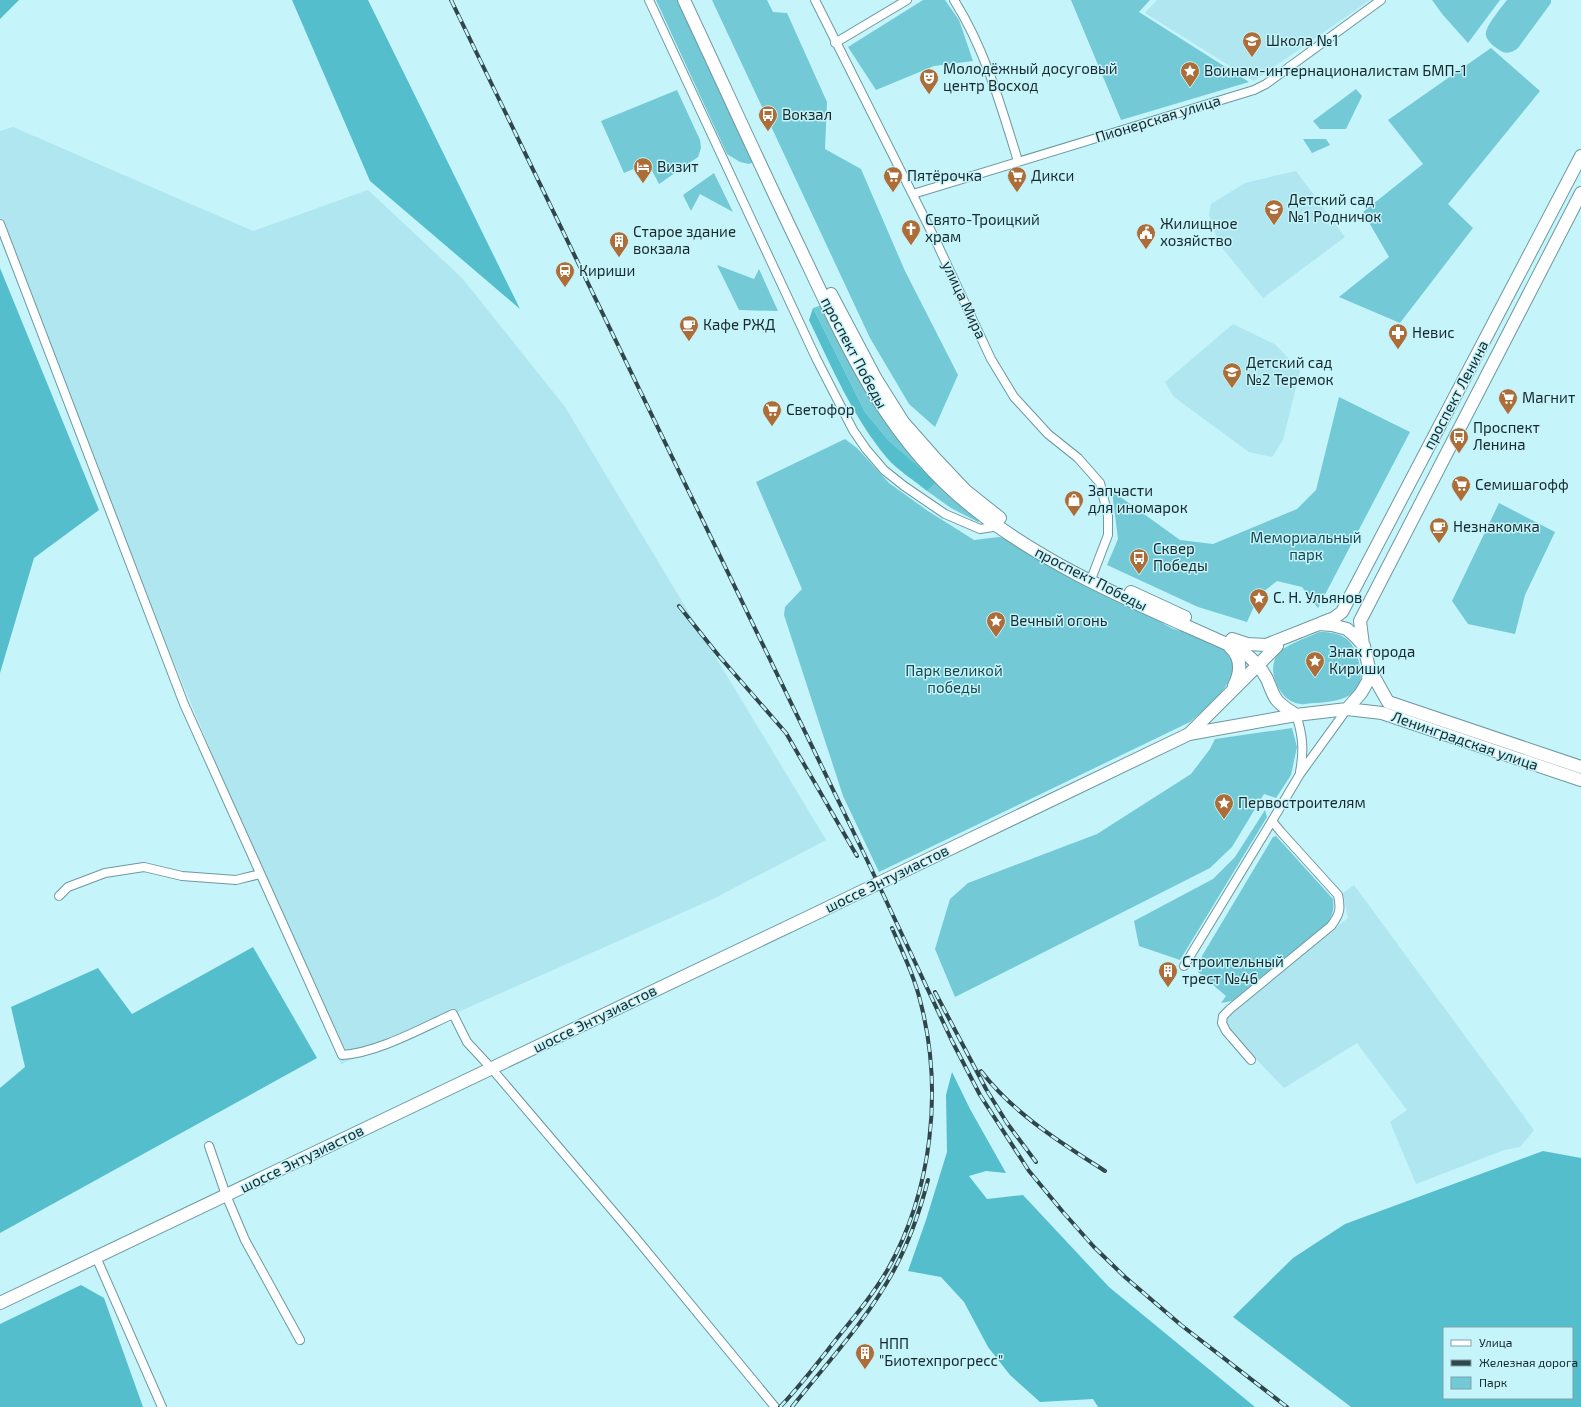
<svg xmlns="http://www.w3.org/2000/svg" width="1581" height="1407" font-family="'Exo 2',sans-serif">
  <style>
    .built { fill: #afe6ef }
    .green { fill: #73c9d6 }
    .forest { fill: #55becd; fill-rule: evenodd }
    .lines { fill: none; stroke-linecap: round; stroke-linejoin: round }
    .minor-casing { stroke: #6d99a0; stroke-width: 10 }
    .secondary-casing { stroke: #6d99a0; stroke-width: 14 }
    .minor { stroke: #fff; stroke-width: 8 }
    .secondary { stroke: #fff; stroke-width: 12 }
    .rail-casing { stroke: #30464a; stroke-width: 4 }
    .rail { stroke: #c5f4fb; stroke-width: 2.5; stroke-dasharray: 8; stroke-linecap: butt }
    .secondary-bridge-casing { stroke: #6d99a0; stroke-width: 14; stroke-linecap: butt }
    .secondary-bridge { stroke: #fff; stroke-width: 12 }
    .labels { text-anchor: middle; stroke-width: 3; stroke-linejoin: round; paint-order: stroke }
    .poi-label { font-size: 15px; fill: #17292c; stroke: #c5f4fb; text-anchor: start }
    .street-label { font-size: 15px; fill: #17292c; stroke: #c5f4fb }
    .park-label { font-size: 15px; fill: #17474d; stroke: #c5f4fb }
  </style>
  <rect width="100%" height="100%" fill="#c5f4fb"/>
  <path class="built" d="M1157,0H1370L1254,81L1145,13Z
    M13,127L253,231L368,190L462,278L565,407L826,840L713,899L341,1064L98,480L0,239V131Z
    M1296,171L1345,237L1263,298L1219,244L1209,215L1211,204L1245,183Z
    M1233,324L1276,345L1300,371L1283,440L1272,457L1249,452L1174,397L1165,382Z
    M1354,885L1534,1130L1520,1147L1504,1150L1416,1184L1390,1122L1407,1110L1357,1043L1284,1088L1253,1056L1227,1026V1017L1238,1006L1348,918L1343,893Z"/>
  <path class="green" d="M656,0H680L756,161L749,164L740,162L727,154Z
    M712,0H767L773,12L787,13L827,102L825,149L861,169L905,271L958,375L935,427L909,404L870,338Z
    M923,0H945L959,20L973,61L934,66L876,90L848,47Z
    M1071,0H1150L1139,12L1249,82L1121,120Z
    M1432,0H1500L1468,43L1443,15Z
    M1507,0H1551V3L1518,48C1514,51 1509,54 1503,52C1497,49 1484,40 1486,32C1488,23 1501,8 1507,0Z
    M1491,48L1540,91L1448,204L1473,228L1400,323L1339,297L1389,257L1363,212L1423,164L1388,120Z
    M1356,89L1362,96L1346,129H1320L1313,121Z
    M677,90L700,140L701,148L698,157L659,184L648,163L624,173L601,121Z
    M1303,139H1326L1330,145L1312,153Z
    M714,173L733,212L700,194L691,211L683,195Z
    M717,265L754,279L759,269L778,311L739,310Z
    M825,304L843,347L981,520L978,522L951,508L927,491L935,482L889,441L865,412L813,308Z
    M1339,397L1410,432L1318,608L1302,587L1277,581L1259,595L1247,622L1198,607L1107,565L1118,539L1112,491L1180,540L1213,544L1297,509L1316,490Z
    M845,439L857,448L889,483L928,511L974,540L999,537L1010,539L1152,614C1160,622 1170,629 1181,631C1185,631 1189,631 1193,632C1201,635 1221,643 1226,649C1249,676 1208,706 1190,722L879,872L843,796L784,615L785,607L802,589L756,482Z
    M1499,503L1555,532L1525,595L1515,634L1468,624L1452,601Z
    M1319,632C1330,632 1340,633 1348,640C1357,648 1363,672 1360,683C1358,688 1355,692 1350,695C1338,703 1319,702 1305,704C1283,707 1265,674 1277,655C1282,646 1309,637 1319,632Z
    M1292,728L1297,747L1291,775L1276,798L1264,794L1232,847L1210,868L955,997L935,949L950,899L968,883L1097,834L1191,774L1210,749L1215,739Z
    M1265,810L1267,817L1180,960L1139,946L1134,921L1213,879L1235,857Z
    M1276,836L1333,899C1334,910 1333,915 1327,924L1232,1001L1221,1003L1226,996L1198,972L1202,956L1273,837Z"/>
  <path class="forest" d="M0,0H19L0,19Z
    M292,0H368L520,309L370,181Z
    M0,268L99,510L34,558L0,673Z
    M813,308L865,412L889,441L936,482L927,491C915,481 897,470 887,458C853,417 832,368 809,320Z
    M253,947L317,1058L0,1233V1088L25,1067L11,1007L98,968L132,1014Z
    M952,1072L970,1109L1006,1173L986,1171L969,1176L987,1199L1023,1195L1109,1287L1255,1407H1098L1093,1399L1040,1402L1010,1375L988,1347L964,1302L941,1277L908,1271L926,1220L947,1152L946,1095Z
    M1543,1151L1581,1158V1407H1351L1233,1317L1293,1258L1345,1224ZM1444,1328H1572V1398H1444Z
    M81,1285L104,1298L143,1407H0V1324Z"/>
  <g class="lines">
    <defs>
      <path id="minor" d="M649,0L816,358L853,430L866,449L884,470L904,486L945,514L980,529L993,527L995,525
        M815,0L934,237L991,359L1014,397L1048,434L1078,458L1100,483L1108,516V535L1090,582
        M954,0C985,49 1001,106 1018,161
        M835,43L907,0
        M913,194L1254,90L1266,84L1381,0
        M0,224L184,704L342,1055C377,1053 420,1029 453,1014L467,1042L492,1069L635,1237L775,1407
        M1296,715C1303,735 1304,751 1300,772
        M59,896L68,887L105,873L144,867L182,876L236,880L260,874
        M1184,966L1272,821
        M1251,1060L1226,1031L1222,1023L1223,1016L1230,1009L1331,926C1340,914 1341,909 1338,895L1281,832L1272,821L1300,774L1347,709
        M209,1146L226,1195L245,1240L300,1340
        M96,1257L162,1407"/>
      <path id="secondary" d="M684,0C722,81 759,163 798,244C845,342 884,437 972,507C1052,571 1148,608 1240,650C1251,657 1261,667 1267,679C1270,686 1272,693 1276,699C1281,706 1289,710 1296,715L1347,709L1382,713L1581,780
        M831,294L876,379L903,422L933,456L966,491L1000,518
        M1131,592L1185,617
        M1321,623L1334,618L1342,612L1581,156
        M1232,639L1247,644L1266,645L1319,624L1332,625L1347,629L1356,637L1364,646L1369,668L1368,681L1361,693L1347,709
        M1363,645L1360,621L1581,193
        M1230,647C1242,658 1241,672 1234,686
        M1369,668L1388,702L1581,767
        M1189,734L1277,646
        M908,869L1189,734L1296,715
        M0,1303L819,912"/>
    </defs>
    <use href="#minor" class="minor-casing"/>
    <use href="#secondary" class="secondary-casing"/>
    <use href="#minor" class="minor"/>
    <use href="#secondary" class="secondary"/>
    <defs>
      <path id="rail" d="M451,0L867,860L952,1041L980,1095L1029,1171L1063,1212L1094,1247L1125,1277L1181,1325L1287,1407
        M679,606L719,656L786,733L857,856
        M935,992L986,1089L1007,1123L1036,1162
        M981,1071C1014,1114 1060,1142 1105,1171
        M780,1407C801,1385 819,1361 838,1337C856,1315 874,1293 888,1269C932,1190 943,1091 921,1004C915,978 903,953 892,928
        M792,1407C827,1363 867,1320 894,1270C909,1242 920,1211 928,1180"/>
    </defs>
    <use href="#rail" class="rail-casing"/>
    <use href="#rail" class="rail"/>
    <defs>
      <path id="secondary-bridge" d="M819,912L908,869"/>
    </defs>
    <use href="#secondary-bridge" class="secondary-bridge-casing"/>
    <use href="#secondary-bridge" class="secondary-bridge"/>
  </g>
  <defs>
    <symbol id="school-pin" viewBox="-11 -11 22 30"><path d="M0 17L-7.5 6A9.5 9.5 0 1 1 7.5 6Z" fill="#ae6d37" stroke="#c5f4fb"/><path d="M0-5L7-2L0 1L-7-2ZM-4 1L0 2.5L4 1V4Q0 6-4 4Z" fill="#fff"/></symbol>
    <symbol id="sight-pin" viewBox="-11 -11 22 30"><path d="M0 17L-7.5 6A9.5 9.5 0 1 1 7.5 6Z" fill="#ae6d37" stroke="#c5f4fb"/><path d="M0-6L1.8-2.2L6-1.7L2.9 1.2L3.7 5.4L0 3.3L-3.7 5.4L-2.9 1.2L-6-1.7L-1.8-2.2Z" fill="#fff"/></symbol>
    <symbol id="theatre-pin" viewBox="-11 -11 22 30"><path d="M0 17L-7.5 6A9.5 9.5 0 1 1 7.5 6Z" fill="#ae6d37" stroke="#c5f4fb"/><path d="M-5-5.5Q0-4 5-5.5V0Q5 5 0 6Q-5 5-5 0ZM-3.3-2.5H-1v1.5H-3.3ZM1-2.5H3.3v1.5H1ZM-2.8 1Q0 5.5 2.8 1Z" fill="#fff"/></symbol>
    <symbol id="bus-pin" viewBox="-11 -11 22 30"><path d="M0 17L-7.5 6A9.5 9.5 0 1 1 7.5 6Z" fill="#ae6d37" stroke="#c5f4fb"/><path d="M-5-6H5V4H4V6H2V4H-2V6H-4V4H-5ZM-3.5-4V0h7V-4ZM-3.5 1.2v1.5H-2V1.2ZM2 1.2v1.5H3.5V1.2Z" fill="#fff"/></symbol>
    <symbol id="hotel-pin" viewBox="-11 -11 22 30"><path d="M0 17L-7.5 6A9.5 9.5 0 1 1 7.5 6Z" fill="#ae6d37" stroke="#c5f4fb"/><path d="M-6-4.5h1.5V1H6V5H4.5V3h-9V5H-6ZM-4 0a1.8 1.8 0 1 1 3.6 0ZM.5 0V-2.5h3Q6-2.5 6 0Z" fill="#fff"/></symbol>
    <symbol id="supermarket-pin" viewBox="-11 -11 22 30"><path d="M0 17L-7.5 6A9.5 9.5 0 1 1 7.5 6Z" fill="#ae6d37" stroke="#c5f4fb"/><path d="M-6-5.5h2.5l.6 2H6L4.5 2H-2.5L-4.4-4H-6ZM-1.5 3.2a1.3 1.3 0 1 0 .1 0ZM3 3.2a1.3 1.3 0 1 0 .1 0Z" fill="#fff"/></symbol>
    <symbol id="church-pin" viewBox="-11 -11 22 30"><path d="M0 17L-7.5 6A9.5 9.5 0 1 1 7.5 6Z" fill="#ae6d37" stroke="#c5f4fb"/><path d="M-1.2-6h2.4v3.5h3.3v2.4h-3.3V6h-2.4V-.1h-3.3v-2.4h3.3Z" fill="#fff"/></symbol>
    <symbol id="civic-pin" viewBox="-11 -11 22 30"><path d="M0 17L-7.5 6A9.5 9.5 0 1 1 7.5 6Z" fill="#ae6d37" stroke="#c5f4fb"/><path d="M-.6-6.5H3V-4.5H.6V-3L4-1V1h2V6H-6V1h2V-1L-.6-3ZM-1.2 2.5V6h2.4V2.5Z" fill="#fff"/></symbol>
    <symbol id="building-pin" viewBox="-11 -11 22 30"><path d="M0 17L-7.5 6A9.5 9.5 0 1 1 7.5 6Z" fill="#ae6d37" stroke="#c5f4fb"/><path d="M-4-6H4V6H1V3H-1V6H-4ZM-2.5-4.3h1.7v1.8h-1.7ZM.8-4.3h1.7v1.8H.8ZM-2.5-1h1.7V.8h-1.7ZM.8-1h1.7V.8H.8Z" fill="#fff"/></symbol>
    <symbol id="station-pin" viewBox="-11 -11 22 30"><path d="M0 17L-7.5 6A9.5 9.5 0 1 1 7.5 6Z" fill="#ae6d37" stroke="#c5f4fb"/><path d="M-3-6H3Q5-6 5-4V2Q5 4 3 4L4.5 6H3L1.5 4h-3L-3 6H-4.5L-3 4Q-5 4-5 2V-4Q-5-6-3-6ZM-3.5-4v3h7v-3ZM-3.5 1v1.5H-2V1ZM2 1v1.5H3.5V1Z" fill="#fff"/></symbol>
    <symbol id="cafe-pin" viewBox="-11 -11 22 30"><path d="M0 17L-7.5 6A9.5 9.5 0 1 1 7.5 6Z" fill="#ae6d37" stroke="#c5f4fb"/><path d="M-5.5-4.5H6V0H3Q3 3.5 0 3.5H-2.5Q-5.5 3.5-5.5 0ZM3-3.2v2h1.7v-2ZM-6 4.5H4V6H-6Z" fill="#fff"/></symbol>
    <symbol id="pharmacy-pin" viewBox="-11 -11 22 30"><path d="M0 17L-7.5 6A9.5 9.5 0 1 1 7.5 6Z" fill="#ae6d37" stroke="#c5f4fb"/><path d="M-2-6h4v4h4v4h-4v4h-4v-4h-4v-4h4Z" fill="#fff"/></symbol>
    <symbol id="shop-pin" viewBox="-11 -11 22 30"><path d="M0 17L-7.5 6A9.5 9.5 0 1 1 7.5 6Z" fill="#ae6d37" stroke="#c5f4fb"/><path d="M-5-2.5h2.3a2.7 3.5 0 0 1 5.4 0H5L5.5 6h-11ZM-1.5-2.5h3a1.5 2.3 0 0 0-3 0Z" fill="#fff"/></symbol>
  </defs>
  <g fill-rule="evenodd">
    <use href="#school-pin" x="1241" y="30" width="22" height="30"/>
    <use href="#sight-pin" x="1179" y="60" width="22" height="30"/>
    <use href="#theatre-pin" x="918" y="67" width="22" height="30"/>
    <use href="#bus-pin" x="757" y="104" width="22" height="30"/>
    <use href="#hotel-pin" x="632" y="156" width="22" height="30"/>
    <use href="#supermarket-pin" x="882" y="165" width="22" height="30"/>
    <use href="#supermarket-pin" x="1006" y="165" width="22" height="30"/>
    <use href="#school-pin" x="1263" y="198" width="22" height="30"/>
    <use href="#church-pin" x="900" y="218" width="22" height="30"/>
    <use href="#civic-pin" x="1135" y="222" width="22" height="30"/>
    <use href="#building-pin" x="608" y="230" width="22" height="30"/>
    <use href="#station-pin" x="554" y="260" width="22" height="30"/>
    <use href="#cafe-pin" x="678" y="314" width="22" height="30"/>
    <use href="#pharmacy-pin" x="1387" y="322" width="22" height="30"/>
    <use href="#school-pin" x="1221" y="361" width="22" height="30"/>
    <use href="#supermarket-pin" x="1497" y="387" width="22" height="30"/>
    <use href="#supermarket-pin" x="761" y="399" width="22" height="30"/>
    <use href="#bus-pin" x="1448" y="426" width="22" height="30"/>
    <use href="#supermarket-pin" x="1450" y="474" width="22" height="30"/>
    <use href="#shop-pin" x="1063" y="489" width="22" height="30"/>
    <use href="#cafe-pin" x="1428" y="516" width="22" height="30"/>
    <use href="#bus-pin" x="1128" y="547" width="22" height="30"/>
    <use href="#sight-pin" x="1248" y="587" width="22" height="30"/>
    <use href="#sight-pin" x="985" y="610" width="22" height="30"/>
    <use href="#sight-pin" x="1304" y="650" width="22" height="30"/>
    <use href="#sight-pin" x="1213" y="792" width="22" height="30"/>
    <use href="#building-pin" x="1157" y="960" width="22" height="30"/>
    <use href="#building-pin" x="854" y="1342" width="22" height="30"/>
  </g>
  <g class="labels">
    <g class="poi-label">
      <text x="1266" y="46">Школа №1</text>
      <text x="943" y="74">Молодёжный досуговый<tspan x="943" dy="17">центр Восход</tspan></text>
      <text x="1204" y="76">Воинам-интернационалистам БМП-1</text>
      <text x="782" y="120">Вокзал</text>
      <text x="657" y="172">Визит</text>
      <text x="907" y="181">Пятёрочка</text>
      <text x="1031" y="181">Дикси</text>
      <text x="1288" y="205">Детский сад<tspan x="1288" dy="17">№1 Родничок</tspan></text>
      <text x="925" y="225">Свято-Троицкий<tspan x="925" dy="17">храм</tspan></text>
      <text x="1160" y="229">Жилищное<tspan x="1160" dy="17">хозяйство</tspan></text>
      <text x="633" y="237">Старое здание<tspan x="633" dy="17">вокзала</tspan></text>
      <text x="579" y="276">Кириши</text>
      <text x="703" y="330">Кафе РЖД</text>
      <text x="1412" y="338">Невис</text>
      <text x="1246" y="368">Детский сад<tspan x="1246" dy="17">№2 Теремок</tspan></text>
      <text x="1522" y="403">Магнит</text>
      <text x="786" y="415">Светофор</text>
      <text x="1473" y="433">Проспект<tspan x="1473" dy="17">Ленина</tspan></text>
      <text x="1475" y="490">Семишагофф</text>
      <text x="1088" y="496">Запчасти<tspan x="1088" dy="17">для иномарок</tspan></text>
      <text x="1453" y="532">Незнакомка</text>
      <text x="1153" y="554">Сквер<tspan x="1153" dy="17">Победы</tspan></text>
      <text x="1273" y="603">С. Н. Ульянов</text>
      <text x="1010" y="626">Вечный огонь</text>
      <text x="1329" y="657">Знак города<tspan x="1329" dy="17">Кириши</tspan></text>
      <text x="1238" y="808">Первостроителям</text>
      <text x="1182" y="967">Строительный<tspan x="1182" dy="17">трест №46</tspan></text>
      <text x="879" y="1349">НПП<tspan x="879" dy="17">"Биотехпрогресс"</tspan></text>
    </g>
    <g class="street-label">
      <text transform="translate(1158 119) rotate(-17)" y="5">Пионерская улица</text>
      <text transform="translate(964 300) rotate(65)" y="5">улица Мира</text>
      <text transform="translate(854 353) rotate(62)" y="5">проспект Победы</text>
      <text transform="translate(1456 395) rotate(-62)" y="5">проспект Ленина</text>
      <text transform="translate(1091 579) rotate(27)" y="5">проспект Победы</text>
      <text transform="translate(1465 741) rotate(19)" y="5">Ленинградская улица</text>
      <text transform="translate(887 879) rotate(-26)" y="5">шоссе Энтузиастов</text>
      <text transform="translate(595 1019) rotate(-26)" y="5">шоссе Энтузиастов</text>
      <text transform="translate(302 1159) rotate(-26)" y="5">шоссе Энтузиастов</text>
    </g>
    <g class="park-label">
      <text x="1306" y="543">Мемориальный<tspan x="1306" dy="17">парк</tspan></text>
      <text x="954" y="676">Парк великой<tspan x="954" dy="17">победы</tspan></text>
    </g>
  </g>
  <rect x="1443" y="1327" width="130" height="72" fill="#c5f4fb" stroke="#7fa3a8"/>
  <rect x="1451" y="1340" width="20" height="6" fill="#ffffff" stroke="#7fa3a8"/>
  <text x="1479" y="1347" font-size="12" fill="#17292c">Улица</text>
  <rect x="1451" y="1360" width="20" height="6" fill="#30464a" stroke="#7fa3a8"/>
  <text x="1479" y="1367" font-size="12" fill="#17292c">Железная дорога</text>
  <rect x="1451" y="1377" width="20" height="12" fill="#73c9d6" stroke="#7fa3a8"/>
  <text x="1479" y="1387" font-size="12" fill="#17292c">Парк</text>
</svg>
